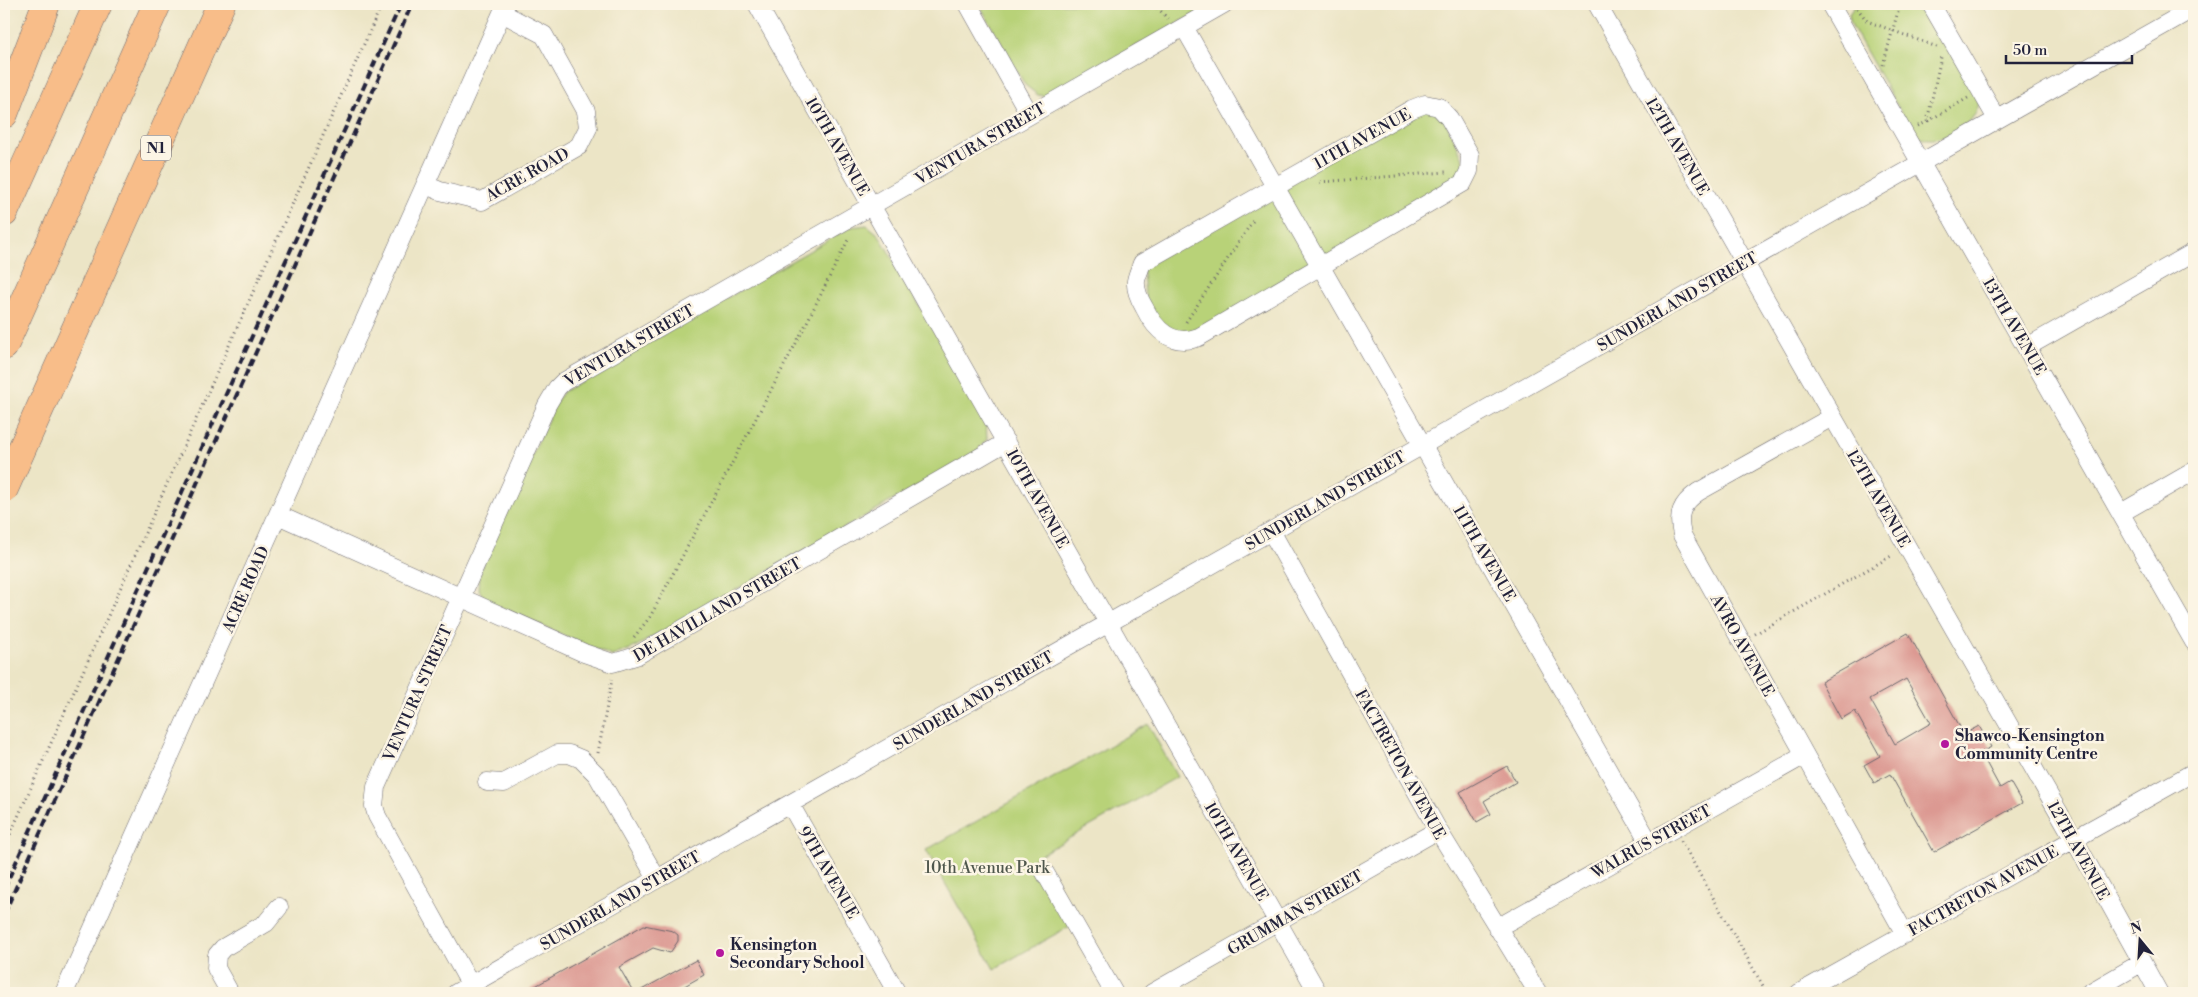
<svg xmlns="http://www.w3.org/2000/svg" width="2198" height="997" font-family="'Libre Bodoni',serif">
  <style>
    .green { fill: #b8d278; stroke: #6d7a5a }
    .building { fill: #dc9992; fill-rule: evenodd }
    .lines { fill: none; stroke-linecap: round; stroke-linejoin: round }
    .minor-casing { stroke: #69666c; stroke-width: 19 }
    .motorway-casing { stroke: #69666c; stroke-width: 29 }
    .path { stroke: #69666c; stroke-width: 3; stroke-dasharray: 1 4; stroke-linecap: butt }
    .minor { stroke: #fff; stroke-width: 18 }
    .motorway { stroke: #f8bd89; stroke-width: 28 }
    .rail { stroke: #22223b; stroke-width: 4; stroke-dasharray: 8 4; stroke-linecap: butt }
    .poi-dot { fill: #b5179e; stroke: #fcf5e5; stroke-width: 2 }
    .labels { text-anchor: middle; stroke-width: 5; stroke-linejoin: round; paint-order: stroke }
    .shield { fill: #fcf5e5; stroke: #63616e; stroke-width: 1 }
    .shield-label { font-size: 15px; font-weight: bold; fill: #22223b }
    .street-label { font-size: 16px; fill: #22223b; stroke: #fcf5e5 }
    .poi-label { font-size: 16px; font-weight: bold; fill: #22223b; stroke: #fcf5e5; text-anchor: start }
    .park-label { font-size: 16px; fill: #4f574d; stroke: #fcf5e5 }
  </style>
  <rect width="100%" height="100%" fill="#fcf5e5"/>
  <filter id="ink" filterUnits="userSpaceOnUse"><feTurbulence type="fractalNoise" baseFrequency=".02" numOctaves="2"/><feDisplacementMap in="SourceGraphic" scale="10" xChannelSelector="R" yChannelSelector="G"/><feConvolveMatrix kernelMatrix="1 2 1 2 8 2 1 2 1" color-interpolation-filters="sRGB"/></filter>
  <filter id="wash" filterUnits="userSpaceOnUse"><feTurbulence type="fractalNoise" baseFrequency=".0096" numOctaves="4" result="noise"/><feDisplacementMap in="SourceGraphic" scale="20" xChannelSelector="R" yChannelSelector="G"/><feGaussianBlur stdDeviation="1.12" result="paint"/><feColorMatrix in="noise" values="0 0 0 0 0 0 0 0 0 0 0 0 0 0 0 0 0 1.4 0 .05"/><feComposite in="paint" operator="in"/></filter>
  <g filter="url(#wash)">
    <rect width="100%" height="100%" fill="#ece5c6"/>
    <path class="green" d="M979,4H1213L1045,96L1038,95L1025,85Z
      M1856,4H1925L1979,101C1979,126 1932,152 1912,132L1851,24L1849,14Z
      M1439,107L1469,171L1191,340L1147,314L1142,263L1412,109Z
      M867,225L879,235L986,422L987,439L976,453L633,648L612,656L487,602L478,588L479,574L556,402L563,392L851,227Z
      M1148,724L1177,777L1031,860L1070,926L994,969L926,850Z"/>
    <g id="blocks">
      <path class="building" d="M1908,633L1964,734L1979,726L1991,747L1981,753L2000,788L2010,782L2022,803L1934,852L1890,774L1874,783L1864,765L1880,756L1855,711L1841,719L1821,682ZM1906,679L1931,723L1895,744L1870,699Z
        M1507,766L1516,782L1484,801L1491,814L1477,822L1460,792Z
        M644,925L673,931L678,935V941L670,953L653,948L619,967L634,993H523Z
        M696,960L704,975L672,993H636Z"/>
    </g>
  </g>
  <g filter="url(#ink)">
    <use href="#blocks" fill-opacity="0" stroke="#69666c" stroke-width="1"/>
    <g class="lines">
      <defs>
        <path id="minor" d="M757,4L1318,993
          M968,4L1030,115
          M1597,4L2074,839L2159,993
          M1830,4L2194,642
          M1931,4L1997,119
          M1184,27L1649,842
          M1425,104L1439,107L1449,118L1470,155L1469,171L1463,183L1199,337C1172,347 1155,330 1144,307C1140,300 1135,290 1136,281C1137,275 1140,269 1142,263L1412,109Z
          M426,185L440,191L482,201L579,146L588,128L586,111L544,35L502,13
          M2027,347L2194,252
          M1832,417L1698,492C1681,504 1677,514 1682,535L1905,934
          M2121,513L2194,471
          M278,515L584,653L613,663L636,656L1006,442
          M1271,531L1438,830L1538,993
          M487,782L504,783L557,754H569L581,759L597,775L657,879
          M790,804L897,993
          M1044,871L1114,993
          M1497,928L1805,755
          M64,993L506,4
          M230,993L216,968L217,955L223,948L266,923L279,907
          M456,993L2194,8
          M475,993L377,816L374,806L376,787L547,405L557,388L563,382L1224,4
          M1152,993L1438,830
          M1799,993L2194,772
          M2089,993L2141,963"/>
        <path id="motorway" d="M4,114L46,4
          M4,213L98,4
          M4,346L157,4
          M4,489L221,4"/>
      </defs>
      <use href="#minor" class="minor-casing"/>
      <use href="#motorway" class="motorway-casing"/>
      <path class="path" d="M1154,4L1168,19
        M1854,4L1867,21L1937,47
        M1883,65L1900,4
        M1928,121L1968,98
        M1918,126L1927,122L1941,57
        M1320,182L1446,172
        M1186,322L1254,219
        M1755,634L1893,555
        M634,637L650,617L802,332L849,238
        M598,753L612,679
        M1681,841L1767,993
        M4,848L382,4"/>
      <use href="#minor" class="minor"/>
      <use href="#motorway" class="motorway"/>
      <path class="rail" d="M4,889L401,4
        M4,914L412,4"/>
    </g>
  </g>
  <g class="poi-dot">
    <circle cx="1945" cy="744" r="5"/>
    <circle cx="720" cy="953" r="5"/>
  </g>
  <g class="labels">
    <rect class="shield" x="141" y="135.5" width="30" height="25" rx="4"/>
    <g class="shield-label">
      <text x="156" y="153">N1</text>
    </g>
    <g class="street-label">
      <text transform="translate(1362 138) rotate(-29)" y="6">11TH AVENUE</text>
      <text transform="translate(980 143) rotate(-30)" y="6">VENTURA STREET</text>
      <text transform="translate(838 146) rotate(60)" y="6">10TH AVENUE</text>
      <text transform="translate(1678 146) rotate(60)" y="6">12TH AVENUE</text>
      <text transform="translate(527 174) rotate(-29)" y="6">ACRE ROAD</text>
      <text transform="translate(1677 301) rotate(-30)" y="6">SUNDERLAND STREET</text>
      <text transform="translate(2015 326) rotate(60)" y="6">13TH AVENUE</text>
      <text transform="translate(629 345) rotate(-30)" y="6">VENTURA STREET</text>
      <text transform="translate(1038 498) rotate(61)" y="6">10TH AVENUE</text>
      <text transform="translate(1879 498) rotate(60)" y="6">12TH AVENUE</text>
      <text transform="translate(1325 500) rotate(-30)" y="6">SUNDERLAND STREET</text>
      <text transform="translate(1485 553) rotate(60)" y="6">11TH AVENUE</text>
      <text transform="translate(245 589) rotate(-66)" y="6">ACRE ROAD</text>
      <text transform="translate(717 609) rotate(-30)" y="6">DE HAVILLAND STREET</text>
      <text transform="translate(1743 645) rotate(61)" y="6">AVRO AVENUE</text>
      <text transform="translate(417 693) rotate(-66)" y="6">VENTURA STREET</text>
      <text transform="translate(973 700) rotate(-30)" y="6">SUNDERLAND STREET</text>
      <text transform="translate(1401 764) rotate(61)" y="6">FACTRETON AVENUE</text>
      <text transform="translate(1651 841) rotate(-29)" y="6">WALRUS STREET</text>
      <text transform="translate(2079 850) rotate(61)" y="6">12TH AVENUE</text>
      <text transform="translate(1237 851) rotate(60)" y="6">10TH AVENUE</text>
      <text transform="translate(829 872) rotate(60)" y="6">9TH AVENUE</text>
      <text transform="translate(1983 890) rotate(-29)" y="6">FACTRETON AVENUE</text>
      <text transform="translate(620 900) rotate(-30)" y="6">SUNDERLAND STREET</text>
      <text transform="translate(1295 912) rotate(-30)" y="6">GRUMMAN STREET</text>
    </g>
    <g class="poi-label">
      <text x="1955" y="741">Shawco-Kensington<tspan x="1955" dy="18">Community Centre</tspan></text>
      <text x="730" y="950">Kensington<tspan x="730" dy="18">Secondary School</tspan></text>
    </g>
    <g class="park-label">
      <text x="987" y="873">10th Avenue Park</text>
    </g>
  </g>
  <rect width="2198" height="997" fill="none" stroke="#fcf5e5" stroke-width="20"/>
  <g transform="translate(2140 940) rotate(342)" stroke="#fcf5e5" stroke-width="4" paint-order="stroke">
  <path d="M0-4L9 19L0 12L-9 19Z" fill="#22223b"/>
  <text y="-8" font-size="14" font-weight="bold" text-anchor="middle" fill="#22223b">N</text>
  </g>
  <path d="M2006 55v8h126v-8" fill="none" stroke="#22223b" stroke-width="2.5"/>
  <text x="2013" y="55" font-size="15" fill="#22223b" stroke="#fcf5e5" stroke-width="4" paint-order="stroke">50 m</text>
</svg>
